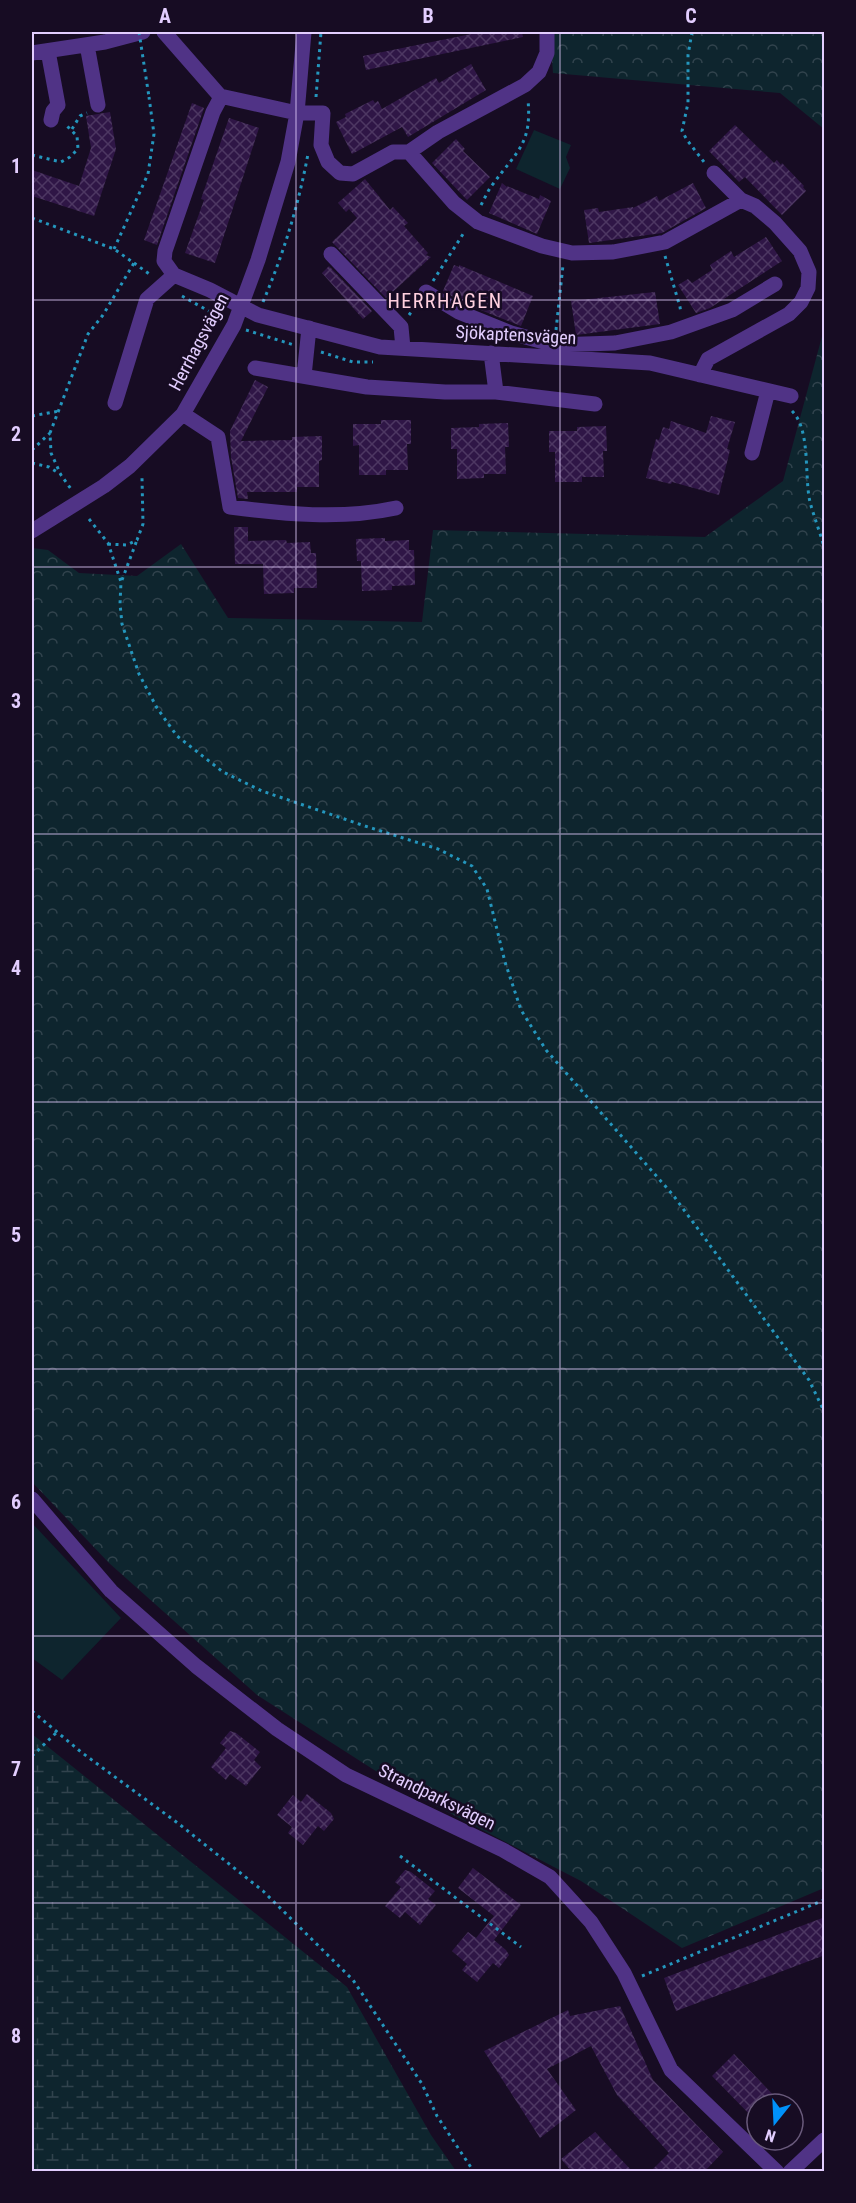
<svg xmlns="http://www.w3.org/2000/svg" width="856" height="2203" font-family="'Roboto Condensed',sans-serif">
  <style>
    .green { fill: #0e252e }
    .forest { fill: url(#forest-crowns) }
    .wetland { fill: url(#wetland-marsh) }
    .building { fill: url(#building-cross-hatch) }
    .lines { fill: none; stroke-linecap: round; stroke-linejoin: round }
    .path { stroke: #2496bd; stroke-width: 3; stroke-dasharray: 3 4.5; stroke-linecap: butt }
    .minor { stroke: #503386; stroke-width: 15 }
    .path-bridge { stroke: #2496bd; stroke-width: 3; stroke-dasharray: 3 4.5; stroke-linecap: butt }
    .grid { fill: none; stroke: #e3ceff; stroke-width: 1.5; stroke-opacity: 0.55 }
    .labels { text-anchor: middle; stroke-width: 5; stroke-linejoin: round; paint-order: stroke }
    .street-label { font-size: 18px; fill: #e3ceff; stroke: #170c23 }
    .neighbourhood-label { font-size: 20px; letter-spacing: 1.5px; fill: #ffd0df; stroke: #170c23 }
    .neatline { fill: none; stroke: #e3ceff; stroke-width: 2 }
    .grid-label { font-size: 20px; text-anchor: middle; font-weight: bold; fill: #e3ceff }
  </style>
  <defs>
    <pattern id="forest-crowns" width="20" height="18" patternUnits="userSpaceOnUse" patternTransform="scale(1.5)"><rect width="20" height="18" fill="#0e252e"/><path d="M2 6a3 3 0 1 1 6 0M12 15a3 3 0 1 1 6 0" fill="none" stroke="#31434d"/></pattern>
    <pattern id="wetland-marsh" width="20" height="14" patternUnits="userSpaceOnUse" patternTransform="scale(1.5)"><rect width="20" height="14" fill="#0e252e"/><path d="M1 5h8M5 5V1M11 12h8M15 12V8" fill="none" stroke="#31434d"/></pattern>
    <pattern id="building-cross-hatch" width="8" height="8" patternUnits="userSpaceOnUse" patternTransform="scale(1.5)"><rect width="8" height="8" fill="#2f1646"/><path d="M0 0l8 8M0 8l8-8" fill="none" stroke="#4d3762"/></pattern>
  </defs>
  <rect width="100%" height="100%" fill="#170c23"/>
  <path class="green" d="M534,130L571,145L566,157L570,168L560,189L516,169Z
    M32,1523L121,1618L62,1680L32,1658Z"/>
  <path class="forest" d="M550,32H824V129L780,93L553,73Z
    M824,329V1888L682,1948L581,1881L407,1791L257,1695L109,1563L32,1482V548L48,550L79,573L137,576L181,544L228,618L422,622L433,530L705,537L783,481Z"/>
  <path class="wetland" d="M32,1734L347,1987L431,2135L456,2171H32Z"/>
  <path class="building" d="M481,32H522L523,37L366,70L363,56Z
    M471,64L486,90L408,137L402,127L352,154L336,122L346,117L345,114L373,100L375,103L378,101L382,109L436,78L439,83Z
    M192,103L204,108L157,245L144,240Z
    M110,112L116,149L94,216L32,196V170L79,186L91,148L86,116Z
    M229,118L259,128L215,263L185,253L204,200L201,199Z
    M735,125L774,163L777,160L781,165L782,163L804,186L803,187L806,191L782,215L745,177L739,182L709,151Z
    M456,139L465,149L463,151L490,177L467,200L432,163Z
    M365,179L390,210L393,207L408,223L404,226L428,253L426,255L431,257L386,298L332,242L357,218L349,209L346,212L338,203Z
    M502,183L507,187V186L539,199L540,195L551,201L537,234L489,213Z
    M693,183L706,208L662,233L589,243L584,210L598,208L599,212L633,207V208L657,196L659,201Z
    M766,237L782,261L710,308L696,313L678,285L688,279L692,283L712,270L710,265L731,251L734,257Z
    M454,265L459,267V265L533,296L521,326L463,303L443,291Z
    M329,266L372,311L363,319L322,273Z
    M655,292L660,324L576,335L571,301Z
    M255,380L268,387L241,441L292,440V437L322,436V460L319,461V487H297V492H247L248,499L238,498L231,457L230,431Z
    M711,416L735,422L727,449L730,450L719,495L672,482L671,484L646,478L656,439L659,440L663,427L669,429L671,421L706,433Z
    M381,420H411V444H407L408,470H386V475H359V445L353,446V424H381Z
    M508,423L509,447H505L506,474H484V478L457,479V449H451V428L479,427V424Z
    M606,426L607,451H603L604,477H582V482H555V452H549V431H577V427Z
    M234,527H248V541L286,540L287,543L310,542L311,553H316L317,588H294V593L264,594L263,564H235Z
    M385,538V541L409,540V550H414L415,585L392,586V590L362,591L361,561H357L356,539Z
    M230,1731L236,1733L260,1752L254,1760L261,1767L246,1786L230,1774L226,1780L211,1767L226,1748L220,1743Z
    M307,1794L331,1813L334,1819L324,1831L318,1826L303,1845L288,1833L292,1827L277,1815L293,1795L301,1802Z
    M473,1868L521,1905L494,1940L506,1950L509,1955L499,1968L493,1963L477,1982L462,1970L467,1964L452,1951L468,1932L476,1938L494,1916L458,1888Z
    M405,1870L411,1872L435,1891L428,1899L436,1905L420,1925L405,1912L400,1918L385,1906L401,1887L395,1882Z
    M825,1917V1955L676,2011L664,1978Z
    M620,2006L653,2080L723,2152L704,2172H650L669,2153L617,2095L591,2046L547,2069L576,2110L540,2138L484,2051L568,2010L570,2016Z
    M734,2054L782,2104H757V2122L712,2076Z
    M595,2132L633,2172H572L561,2159Z"/>
  <g class="lines">
    <path class="path" d="M692,32L688,55V103L682,131L687,140L704,162
      M316,97L321,32
      M72,129L80,116L87,113
      M32,155L61,162L70,157L78,149L77,136L65,124
      M481,205C485,198 488,190 493,184C517,151 532,144 528,100
      M32,218L114,249L134,263L103,315L88,334L50,433L51,453L61,475L71,489
      M114,249L148,174L154,134L149,97
      M665,256L680,307L681,313
      M134,263L152,276
      M433,281L465,231
      M182,296L221,318
      M263,302C284,252 298,207 308,154
      M409,315L417,304
      M246,330L294,345
      M556,330L563,265
      M321,352L353,362H373
      M792,411C811,430 804,476 810,502C814,517 820,532 824,547
      M32,416L59,411
      M32,450L50,433
      M32,463L49,467L60,474
      M89,519L108,543L121,582L120,604L122,624L139,674L157,708L177,736L223,772L262,791L365,826L438,849L472,866L487,889L505,962L521,1010L546,1050L673,1195L809,1380L824,1411
      M108,544L127,545L137,540L143,524L142,478L140,480
      M122,580L137,540
      M32,1711L81,1752L179,1824L263,1891L353,1980L422,2084L437,2116L474,2172
      M32,1756L57,1732
      M400,1856L521,1947
      M642,1976L824,1900"/>
    <path class="minor" d="M164,32L220,96L297,113H323L321,145L328,162L340,173L353,174L393,152H409L454,203L478,222L542,246L572,253L613,252L665,242L741,200
      M87,45L98,105
      M48,51L58,105L53,111L51,120
      M32,53L105,42L143,32
      M409,152L438,132L525,85L539,72L547,53V32
      M331,254L401,327L403,348
      M174,275L164,261L165,251L213,112L221,97
      M426,292L459,312L511,333L555,345L615,343L671,332L732,310L775,284
      M491,353L496,392
      M255,368L367,387L445,392H496L595,404
      M700,375L708,359L789,314L801,302L808,288L809,272L800,251L775,223L755,206L741,200L714,173
      M304,376L309,328
      M115,403L147,299L174,275L210,290L258,315L380,347L650,363L791,396
      M183,414L218,437L230,507C285,514 340,520 396,508
      M752,453L768,391
      M32,531L104,486L130,466L183,414L234,325L258,260L288,162L297,113L304,32
      M32,1499L111,1591L196,1666L277,1729L346,1775L503,1850L550,1877L591,1922L624,1973L671,2070L777,2172
      M790,2172L824,2140"/>
    <path class="path-bridge" d="M139,32L149,97"/>
  </g>
  <path class="grid" d="M296,32V2172M560,32V2172M32,300H824M32,567H824M32,834H824M32,1102H824M32,1369H824M32,1636H824M32,1903H824"/>
  <g class="labels">
    <g class="street-label">
      <text transform="translate(516 335) rotate(3)" y="6">Sjökaptensvägen</text>
      <text transform="translate(199 342) rotate(-62)" y="6">Herrhagsvägen</text>
      <text transform="translate(437 1797) rotate(26)" y="6">Strandparksvägen</text>
    </g>
    <g class="neighbourhood-label">
      <text x="445" y="308">HERRHAGEN</text>
    </g>
  </g>
  <rect width="856" height="2203" fill="none" stroke="#170c23" stroke-width="66"/>
  <g transform="translate(775 2122) rotate(198)"><circle r="28" fill="#170c23" stroke="#695a7b" stroke-width="1.5"/>
  <path d="M0-4.5L10 22L0 15L-10 22Z" fill="#0091f9"/>
  <text y="-9" font-size="16" font-weight="bold" text-anchor="middle" fill="#e3ceff">N</text>
  </g>
  <rect x="33" y="33" width="790" height="2137" class="neatline"/>
  <g class="grid-label">
    <text x="165" y="23">A</text>
    <text x="428" y="23">B</text>
    <text x="691" y="23">C</text>
    <text x="16" y="173">1</text>
    <text x="16" y="441">2</text>
    <text x="16" y="708">3</text>
    <text x="16" y="975">4</text>
    <text x="16" y="1242">5</text>
    <text x="16" y="1509">6</text>
    <text x="16" y="1776">7</text>
    <text x="16" y="2043">8</text>
  </g>
</svg>
